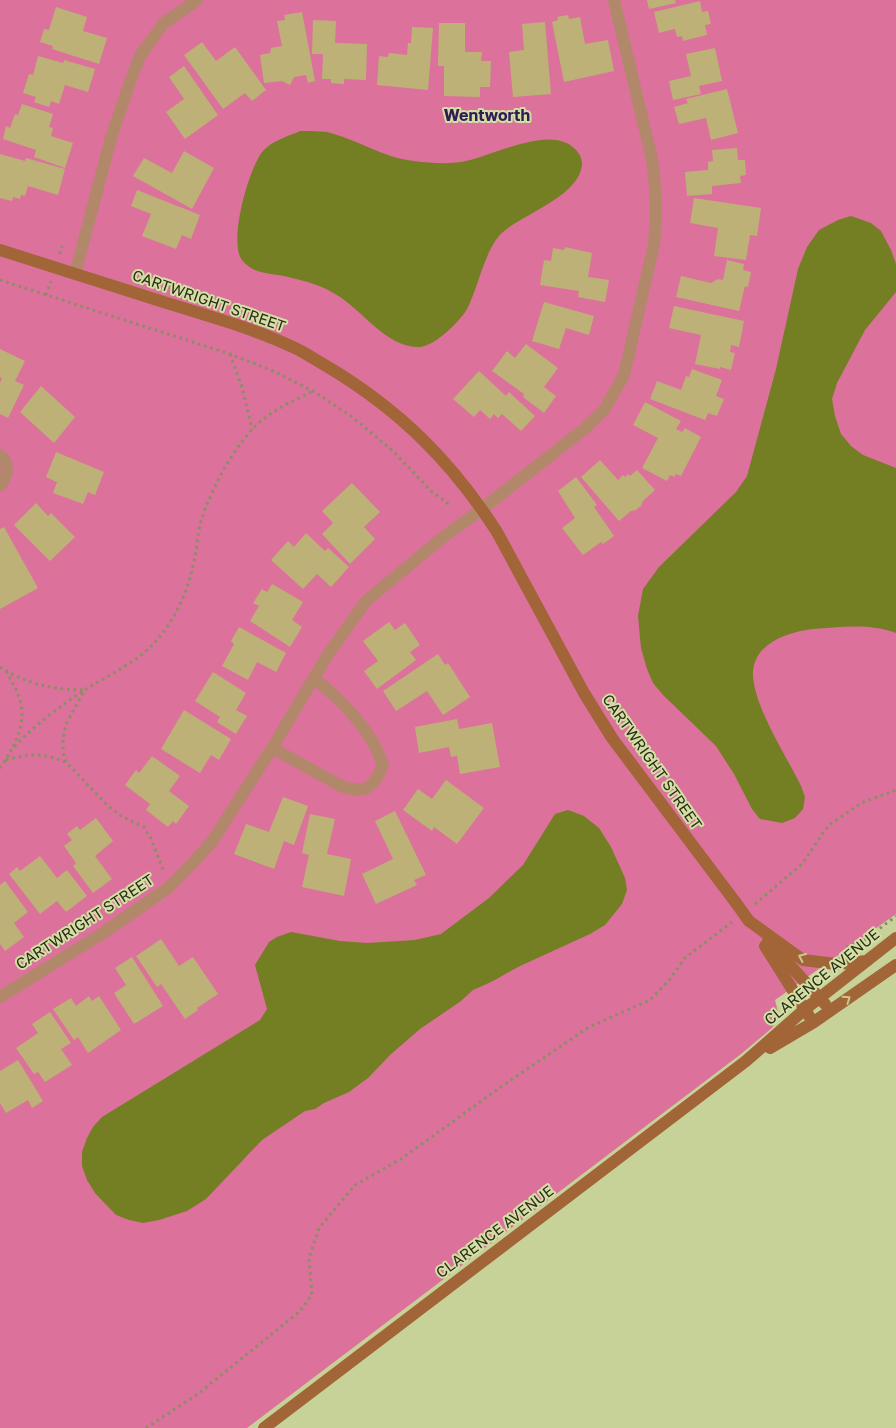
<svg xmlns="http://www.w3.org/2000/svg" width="896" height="1428" font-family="'Golos Text',sans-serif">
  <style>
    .green { fill: #dc719b }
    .water { fill: #737f22 }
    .building { fill: #beb178 }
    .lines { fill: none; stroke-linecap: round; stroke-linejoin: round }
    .path { stroke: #878f64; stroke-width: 3; stroke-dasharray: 2.5 4; stroke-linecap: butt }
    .street { stroke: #b1886a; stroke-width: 12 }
    .secondary { stroke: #a16537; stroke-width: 12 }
    .secondary-bridge { stroke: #a16537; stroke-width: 12 }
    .oneway { stroke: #cac78f }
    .labels { text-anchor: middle; stroke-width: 4; stroke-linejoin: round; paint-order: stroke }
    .street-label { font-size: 15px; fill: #292d16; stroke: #d4dfa5 }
    .neighbourhood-label { font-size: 16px; font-weight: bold; fill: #321c56; stroke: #d4dfa5 }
  </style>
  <rect width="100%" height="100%" fill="#c7d299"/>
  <path class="green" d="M0,0H896V914L775,1000L779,1016L772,1028L741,1054L247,1428H0Z"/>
  <path class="water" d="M300,131C309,131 319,131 327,132C348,137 368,148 388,155C405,162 443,165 461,162C490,158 550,123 575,149C580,154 582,158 582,165C579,196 523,214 503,232C485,248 479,285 468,307C462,320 435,346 420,347C387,349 361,308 335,294C323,286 306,281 292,278C275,273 254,276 242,260C228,242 249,167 263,151C273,140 287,137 300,131Z
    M851,216L871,223L881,231L891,250L896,264V292L865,330L837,383L832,399L835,416L841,434L851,446L863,455L896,468V633C871,623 839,627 813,629C787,632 752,644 753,675C754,707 787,757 801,786L805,797L803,809L795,818L782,823L760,819L752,809L734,774L716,746L663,695L653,683L647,669L641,648L638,616L643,589L659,567L736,492L747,476L776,369L798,269L807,247L819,230L838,220Z
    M568,810L584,816L599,828L611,847L625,878L627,890L622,904L605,925L590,934L520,966L491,982L473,990L461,1001L420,1029L390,1055L368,1078L349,1092L324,1103L315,1109L305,1111L262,1140L206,1199L187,1211L159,1220L143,1223L129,1220L116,1215L95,1193L87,1180L82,1166V1152L87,1138L93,1127L102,1117L260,1020L267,1009L255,965L269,942L277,937L291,932L340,941L367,943L415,940L441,934L489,898L523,865L555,814Z"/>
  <path class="building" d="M647,0H675L676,3L649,9Z
    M700,1L702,12L708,11L711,24L705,25L707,35L683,41L682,36L677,37L675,29L659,33L654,12Z
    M56,7L87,17L83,31L107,38L99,64L52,49L53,46L40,42L44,29L49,30Z
    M302,12L315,81L308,83L306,75L294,77L290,85L282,81L264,83L260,55L270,53L271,48L282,46L277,21L285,20L284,15Z
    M568,15L569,19L580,17L585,44L608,40L614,71L564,82L552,22L558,20L557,17Z
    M313,20L336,21L335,43L367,44L366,80L344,79V84L331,83V79H322L323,54H312Z
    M545,22L551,94L513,97L509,52L524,50L522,24Z
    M439,23H465V52H482L481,61H491L490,87H480V97L444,96V66H438Z
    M412,27L433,28L428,90L377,85L379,56L388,57L389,53L407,55L408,43H411Z
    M202,42L216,61L235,47L266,90L252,101L245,93L223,109L184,55Z
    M715,48L722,81L699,86L701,94L673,100L669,81L691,76L686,54Z
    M38,56L63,63L64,60L95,69L88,92L65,85L59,104L51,101L49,107L34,102L36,97L23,93L29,74L33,75Z
    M184,66L218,115L185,139L166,112L184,99L169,77Z
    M727,89L738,133L711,140L706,118L679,124L674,107L688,103L686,99Z
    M22,104L53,114L49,127L53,128L51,136L73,143L65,168L34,157L36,150L3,139L6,126L10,128L15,114L18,115Z
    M737,148L738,160H745L746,175L740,176L741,183L712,186V194L687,196L685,172L708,170V162L713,161L712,150Z
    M184,151L214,168L192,209L133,176L144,158L172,173Z
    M0,154L25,161L26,158L65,169L58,195L28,186L25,196L21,195L20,199L13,197L12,201L0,198Z
    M137,190L200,215L191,239L182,235L176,249L142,236L151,214L131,206Z
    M694,198L761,208L757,236L750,235L746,260L714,256L718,228L690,223Z
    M565,247L592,253L588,277L609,280L605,302L578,297L579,291L540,285L544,260L551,261L553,248L564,250Z
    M727,260L744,264L743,270L751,272L748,287L745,286L739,311L676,297L681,276L711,283L718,279L723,280Z
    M544,302L594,316L589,335L566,328L559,349L532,341Z
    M674,306L744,321L739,347L731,345L730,352L735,353L731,370L720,367V369L695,364L701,335L669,328Z
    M526,344L558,368L544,387L556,396L544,413L523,397L524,394L492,371L507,351L515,358Z
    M0,349L25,361L15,381L24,385L8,418L0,414V383L2,378L0,377Z
    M692,369L722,380L716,396L724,399L717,416L708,413L705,420L650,399L657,381L681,390L686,376L689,377Z
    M479,371L506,396L509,392L535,416L521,431L502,414L498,418L494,414L490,419L480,410L474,417L453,399Z
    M41,386L75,417L54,443L20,412Z
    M645,402L681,421L676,429L682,432L685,428L701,437L681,476L676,474L674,477L670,475L667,481L642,468L658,438L633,425Z
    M56,452L104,472L95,495L88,492L83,504L53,493L57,482L46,477Z
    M600,460L618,480L623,475L625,477L628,474L630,476L637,470L655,490L643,501L641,506L636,510L631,511L619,521L581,477Z
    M576,477L597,505L594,507L614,536L603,544L601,542L583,555L562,528L575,518L558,491Z
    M352,483L380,512L364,527L375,539L350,564L322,534L333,523L322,511Z
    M36,503L48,516L51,513L75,537L50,561L14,525Z
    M4,527L38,588L0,609V529Z
    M306,533L325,551L328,548L349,567L331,587L317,574L303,589L271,560L288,541L294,547Z
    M272,584L303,602L292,620L302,627L290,647L250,621L259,606L253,603L262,589L267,592Z
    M389,622L395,630L405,623L420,645L410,652L416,660L377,689L364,671L378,661L363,641Z
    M239,627L286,653L276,672L257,662L248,680L222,666L234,644L231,641Z
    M438,654L445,665L448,663L470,697L443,715L427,691L396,711L383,691Z
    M213,672L246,693L236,710L247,716L236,734L217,722L220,717L195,701Z
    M184,710L231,739L219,760L211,755L200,773L161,749Z
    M457,719L459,729L492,723L500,767L460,774L457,756L451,757L449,747L419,753L415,727Z
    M152,756L180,776L169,791L189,806L176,824L173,821L168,827L146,810L150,804L125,785L136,770L139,773Z
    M446,780L484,808L457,844L434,827L432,831L403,810L418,789L432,799Z
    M283,797L308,806L294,845L284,841L274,869L234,854L246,824L269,832Z
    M395,811L426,875L414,880L417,885L376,904L362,874L393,859L375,821Z
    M310,814L335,819L327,854L351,859L344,896L302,887L309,855L302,853Z
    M96,818L113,841L95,856L112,879L93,893L73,866L76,863L64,846L72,840L67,834L77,826L80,830Z
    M40,856L57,878L67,870L87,896L66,912L57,901L40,914L9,874L17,867L20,871Z
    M5,881L28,912L14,923L24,937L5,951L0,944V885Z
    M161,939L179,966L193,957L218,994L197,1008L198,1010L185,1019L161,984L157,987L136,956Z
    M132,957L163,1006L134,1024L114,993L126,985L115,968Z
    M89,996L92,1001L99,996L121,1030L88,1053L78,1037L74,1040L53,1009L71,998L76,1006Z
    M50,1012L71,1043L61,1049L72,1065L45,1082L38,1072L34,1074L16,1048L38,1033L32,1024Z
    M18,1060L43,1101L32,1108L28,1100L6,1113L0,1103V1071Z"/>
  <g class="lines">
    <path class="path" d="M60,254L62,246
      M0,280L230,354L273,371L313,391L351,416L374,435L395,453L431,491L450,505
      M46,295L51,281
      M230,354L242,387L252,429
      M0,667C26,684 54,690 85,690
      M6,671C23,700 28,715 13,747
      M83,693L66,724L63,738V752L66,762L108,806L121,816L144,827L151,839L164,872
      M6,760C30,753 42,753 65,762
      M0,768C4,763 7,757 10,752C24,733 65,702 86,689C109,675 139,661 157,640C175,619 187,593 193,566C197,551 197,536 201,521C211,489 238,437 266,417C281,406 297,399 313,391
      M755,904L802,864L828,826L861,803L896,790
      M846,947L866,939L896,916
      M146,1428L199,1393L299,1312L312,1295L309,1258L319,1228L355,1185L401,1159L502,1086L589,1027L650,1000L670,979L685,958L732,922"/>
    <path class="street" d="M75,274L111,138L131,79L140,56L163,24L197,0
      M0,455C11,464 7,476 0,486
      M272,748L343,787C367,794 374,787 383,765C371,729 343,702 314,678
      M0,997L100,935L168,888L192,864L213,840L272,748L327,656L366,601L442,538L482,509L583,430L604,410L624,375L654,244C657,216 656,187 652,159L614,0"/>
    <path class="secondary" d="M0,250C57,268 113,286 170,304C212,317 255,329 295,348C306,353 317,361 328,367C400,410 452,462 497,532L584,693L612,738L736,903
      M749,921L803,960L836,964L867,961
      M768,941L825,1004
      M765,946L809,1016
      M770,1048L814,1022L896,965
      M264,1428L746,1061L804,1010L896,938"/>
    <path class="secondary-bridge" d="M736,903L749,921"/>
  </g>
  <defs><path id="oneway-chevron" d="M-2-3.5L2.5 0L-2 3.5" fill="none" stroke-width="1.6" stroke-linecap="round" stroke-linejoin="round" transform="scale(1.25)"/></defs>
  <g class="oneway">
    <use href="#oneway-chevron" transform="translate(802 957) rotate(-155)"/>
    <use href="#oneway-chevron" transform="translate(847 999) rotate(-35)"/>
  </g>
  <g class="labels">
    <g class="street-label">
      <text transform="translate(209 301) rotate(19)" y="5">CARTWRIGHT STREET</text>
      <text transform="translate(652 762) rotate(55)" y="5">CARTWRIGHT STREET</text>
      <text transform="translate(85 922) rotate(-33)" y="5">CARTWRIGHT STREET</text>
      <text transform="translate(822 977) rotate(-39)" y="5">CLARENCE AVENUE</text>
      <text transform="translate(495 1232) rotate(-37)" y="5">CLARENCE AVENUE</text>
    </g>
    <g class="neighbourhood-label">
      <text x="487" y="121">Wentworth</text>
    </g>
  </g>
</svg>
